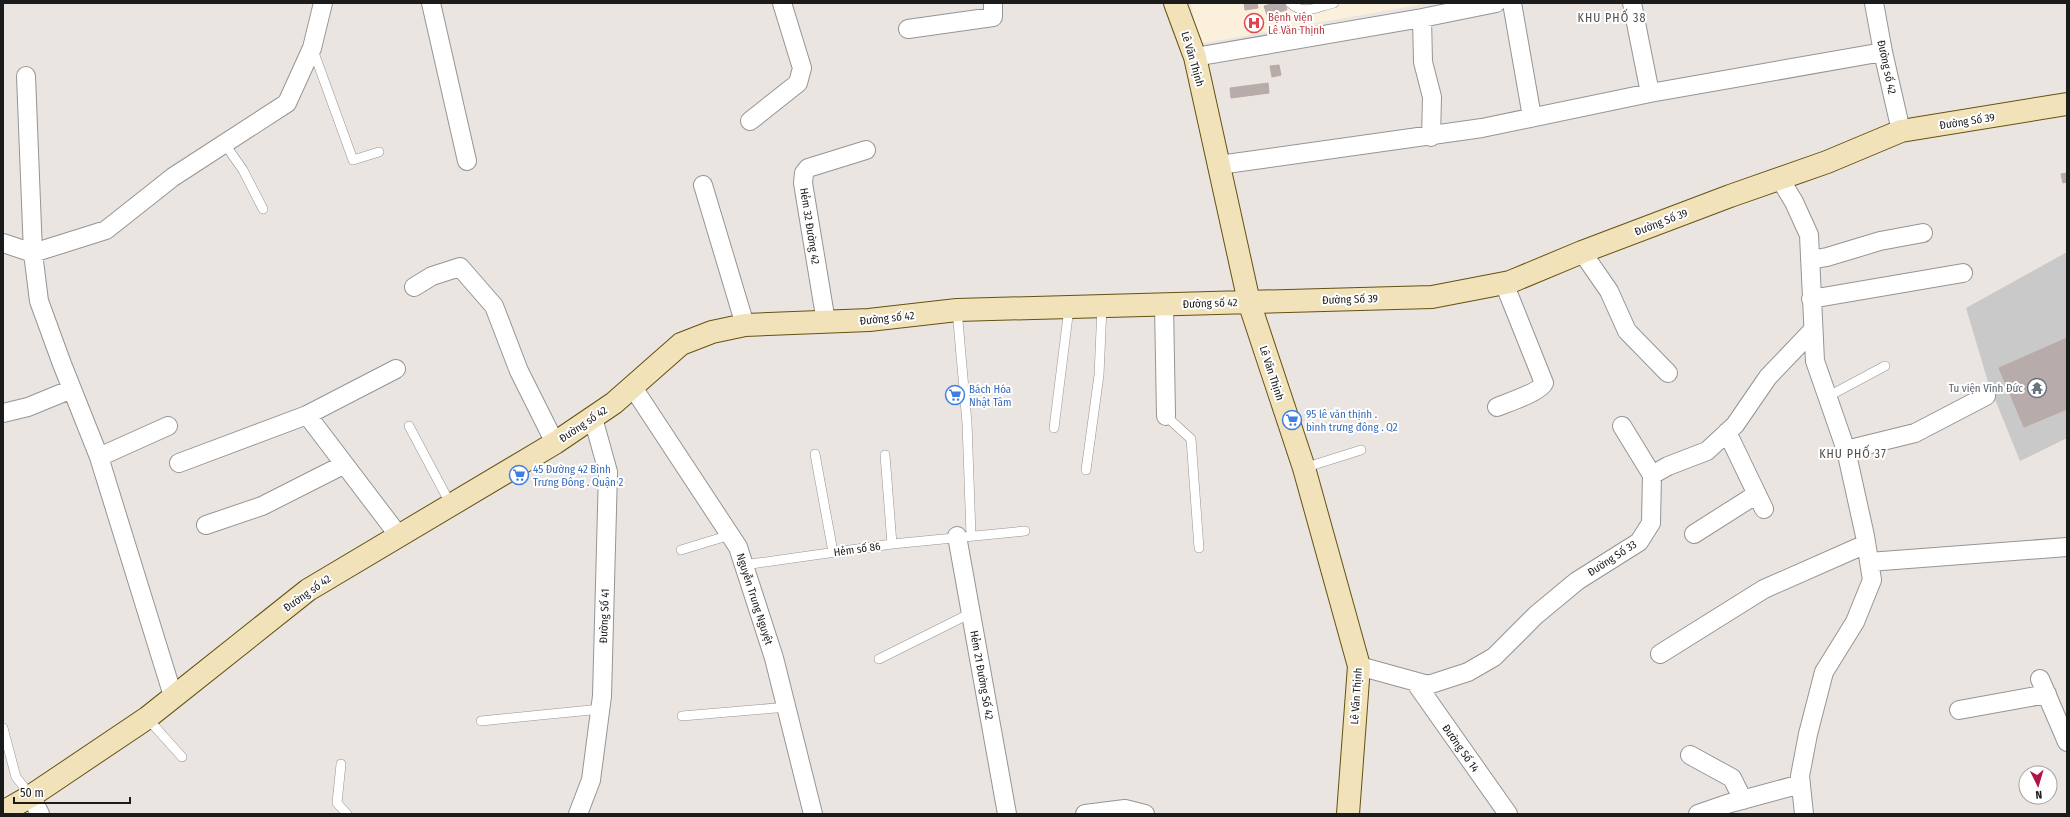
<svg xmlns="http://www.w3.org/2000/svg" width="2070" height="817" font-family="'Fira Sans Condensed',sans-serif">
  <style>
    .education { fill: #faf0db }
    .religious { fill: #c9c9c9 }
    .building { fill: #b8acab; stroke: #bba8a5 }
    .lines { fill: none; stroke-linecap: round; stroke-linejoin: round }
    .lane-casing { stroke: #959595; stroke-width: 10 }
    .street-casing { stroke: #959595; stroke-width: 20 }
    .secondary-casing { stroke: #635211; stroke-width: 24 }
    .lane { stroke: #fff; stroke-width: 9 }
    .street { stroke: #fff; stroke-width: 18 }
    .secondary { stroke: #f1e2b9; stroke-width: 22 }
    .labels { text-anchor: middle; stroke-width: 4; stroke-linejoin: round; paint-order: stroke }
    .health-label { font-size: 11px; fill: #be3a42; stroke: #fff; text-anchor: start }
    .street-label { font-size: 11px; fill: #1b1b1b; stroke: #fff }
    .worship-label { font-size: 11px; fill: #5b616d; stroke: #fff; text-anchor: end }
    .shop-label { font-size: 11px; fill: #366cbe; stroke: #fff; text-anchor: start }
    .neighbourhood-label { font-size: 12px; letter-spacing: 1px; fill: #4e4e4e; stroke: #fff }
  </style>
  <rect width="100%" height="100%" fill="#ebe5e1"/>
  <path class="education" d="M1191,3H1429L1199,44Z"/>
  <path class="religious" d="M2067,252V438L2020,461L1988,382L1966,308Z"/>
  <path class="building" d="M1244,3H1257L1258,8L1245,10Z
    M1275,3H1285L1287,10L1267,15L1264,6Z
    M1279,65L1281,75L1272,77L1270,66Z
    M1268,83L1269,93L1231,98L1230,88Z
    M2067,173V182L2063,183L2061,174Z
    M2067,338V409L2024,427L1999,368Z"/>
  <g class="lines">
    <defs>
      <path id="lane" d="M1290,3C1304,16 1317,7 1334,3
        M313,50L353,160L379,152
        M224,143L243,170L263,209
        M957,310L967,423L971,535
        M1827,397L1885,366
        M1166,416L1191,439L1199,548
        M409,426L451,505
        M1054,428L1069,308
        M815,454L833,552
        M885,455L892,544
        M1304,468L1361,450
        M1086,470L1099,375L1102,307
        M681,550L730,535
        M744,565L892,544L1025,531
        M879,659L971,613
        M682,716L787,707
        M147,718L182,757
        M481,721L601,709
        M3,728L16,777L31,796
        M341,764L337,803L347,814"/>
      <path id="street" d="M431,3L467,161
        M1512,3L1532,117
        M1632,3L1650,93
        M1874,3L1883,52L1901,131
        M1422,18L1423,62L1432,97L1431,137
        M908,29L993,17V3
        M1195,57L1422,18L1496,3
        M26,76L33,253L39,301L62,364L99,457L173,696
        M750,121L798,83L802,68L782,3
        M1219,165L1482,128L1650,93L1883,52
        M1780,179L1794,202L1809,235L1815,361L1846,450L1865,536L1872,580L1855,622L1824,672L1808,734L1800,776L1804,814
        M703,185L745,325
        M3,243L33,253
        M1582,252L1609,291L1627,331L1668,373
        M33,253L106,230L173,177L287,103L312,48L323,3
        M1810,260L1827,257L1880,241L1923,233
        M414,287L432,276L460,267L494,306L519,371L555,443
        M1811,299L1963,273
        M1164,304L1166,416
        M826,322L803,183L804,173L808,168L866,150
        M632,386L738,547L774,658L813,814
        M1497,407C1507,403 1540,392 1544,383L1504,283
        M3,413L28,407L72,389
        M307,415L396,369
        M1622,426L1652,475
        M1727,432L1764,509
        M1846,450L1915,433L1986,396
        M99,457L168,426
        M179,463L307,415L399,536
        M206,525L262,506L343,465
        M1694,534L1757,494
        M957,536L1007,814
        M1869,562L2067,547
        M1660,654L1764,589L1866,544
        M1359,666L1428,685L1468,672L1494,657L1536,615L1577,581L1639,542L1651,523L1652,475L1668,466L1707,451L1735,425L1768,377L1812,331
        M2040,679L2067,742
        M1415,682L1508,814
        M1959,710L2047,694
        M1690,755L1732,778L1743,800
        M31,796L40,814
        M578,814L591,780L602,696L608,472L593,418
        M1085,814L1125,809L1145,814
        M1698,814L1727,804L1801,784"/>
      <path id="secondary" d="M1175,3L1195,57L1249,302L1304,468L1359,666L1348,814
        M3,812L31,796L147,718L308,590L555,443L614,403L681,344L712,332L745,325L869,320L957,310L1432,297L1510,282L1582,252L1730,196L1827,162L1901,131L2067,104"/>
    </defs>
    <use href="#lane" class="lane-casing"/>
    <use href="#street" class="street-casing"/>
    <use href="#secondary" class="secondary-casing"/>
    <use href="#lane" class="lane"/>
    <use href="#street" class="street"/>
    <use href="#secondary" class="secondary"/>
  </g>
  <defs>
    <symbol id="hospital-ring" viewBox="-11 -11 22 22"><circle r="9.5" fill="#fff" stroke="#e0444e" stroke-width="1.5"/><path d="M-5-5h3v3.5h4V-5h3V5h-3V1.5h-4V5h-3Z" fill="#e0444e"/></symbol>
    <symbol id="temple-ring" viewBox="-11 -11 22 22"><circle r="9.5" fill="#fff" stroke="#6b7280" stroke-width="1.5"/><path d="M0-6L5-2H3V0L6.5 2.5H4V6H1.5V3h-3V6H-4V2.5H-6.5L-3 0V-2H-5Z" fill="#6b7280"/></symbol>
    <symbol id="supermarket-ring" viewBox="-11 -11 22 22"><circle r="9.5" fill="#fff" stroke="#3f7fe0" stroke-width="1.5"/><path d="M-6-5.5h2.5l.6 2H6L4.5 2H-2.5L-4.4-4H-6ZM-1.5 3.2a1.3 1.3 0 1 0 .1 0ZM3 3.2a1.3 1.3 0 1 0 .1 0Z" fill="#3f7fe0"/></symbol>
  </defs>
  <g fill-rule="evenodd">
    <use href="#hospital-ring" x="1243" y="12" width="22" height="22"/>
    <use href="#temple-ring" x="2026" y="377" width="22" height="22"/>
    <use href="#supermarket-ring" x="944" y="384" width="22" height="22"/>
    <use href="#supermarket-ring" x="1281" y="409" width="22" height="22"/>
    <use href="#supermarket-ring" x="508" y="464" width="22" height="22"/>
  </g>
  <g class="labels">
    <g class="health-label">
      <text x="1268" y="21">Bệnh viện<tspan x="1268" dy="13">Lê Văn Thịnh</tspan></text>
    </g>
    <g class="street-label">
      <text transform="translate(1193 59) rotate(74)" y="4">Lê Văn Thịnh</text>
      <text transform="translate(1887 67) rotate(78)" y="4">Đường số 42</text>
      <text transform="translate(1967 121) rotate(-9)" y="4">Đường Số 39</text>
      <text transform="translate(1661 222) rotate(-21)" y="4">Đường Số 39</text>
      <text transform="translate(810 226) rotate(81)" y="4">Hẻm 32 Đường 42</text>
      <text transform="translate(1350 299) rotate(-2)" y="4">Đường Số 39</text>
      <text transform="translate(1210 303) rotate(-2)" y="4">Đường số 42</text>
      <text transform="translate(887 318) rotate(-6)" y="4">Đường số 42</text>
      <text transform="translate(1272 373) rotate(72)" y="4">Lê Văn Thịnh</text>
      <text transform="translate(583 424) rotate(-34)" y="4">Đường số 42</text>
      <text transform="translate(857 549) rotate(-8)" y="4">Hẻm số 86</text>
      <text transform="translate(1612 558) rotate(-33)" y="4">Đường Số 33</text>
      <text transform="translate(307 593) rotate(-35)" y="4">Đường số 42</text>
      <text transform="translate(755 599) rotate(72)" y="4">Nguyễn Trung Nguyệt</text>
      <text transform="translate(604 616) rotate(-88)" y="4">Đường Số 41</text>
      <text transform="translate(982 675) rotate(80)" y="4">Hẻm 21 Đường Số 42</text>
      <text transform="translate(1356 696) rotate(-86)" y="4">Lê Văn Thịnh</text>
      <text transform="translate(1461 748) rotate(55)" y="4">Đường Số 14</text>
    </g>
    <g class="worship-label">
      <text x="2023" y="392">Tu viện Vĩnh Đức</text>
    </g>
    <g class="shop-label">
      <text x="969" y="393">Bách Hóa<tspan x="969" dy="13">Nhật Tâm</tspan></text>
      <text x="1306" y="418">95 lê văn thịnh .<tspan x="1306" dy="13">bình trưng đông . Q2</tspan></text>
      <text x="533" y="473">45 Đường 42 Bình<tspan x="533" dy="13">Trưng Đông . Quận 2</tspan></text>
    </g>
    <g class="neighbourhood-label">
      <text x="1612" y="22">KHU PHỐ 38</text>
      <text x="1853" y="458">KHU PHỐ 37</text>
    </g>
  </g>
  <rect width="2070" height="817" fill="none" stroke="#1b1b1b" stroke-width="8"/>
  <g transform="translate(2038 785) rotate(175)"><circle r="19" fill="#ffffff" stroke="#a4a4a4"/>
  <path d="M0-3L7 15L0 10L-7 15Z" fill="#af1646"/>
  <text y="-6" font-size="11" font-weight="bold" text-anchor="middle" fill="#1b1b1b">N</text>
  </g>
  <path d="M14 797v6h116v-6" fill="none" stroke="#1b1b1b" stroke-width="2"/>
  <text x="20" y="797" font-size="12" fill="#1b1b1b" stroke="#ffffff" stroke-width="3" paint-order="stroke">50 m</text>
</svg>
